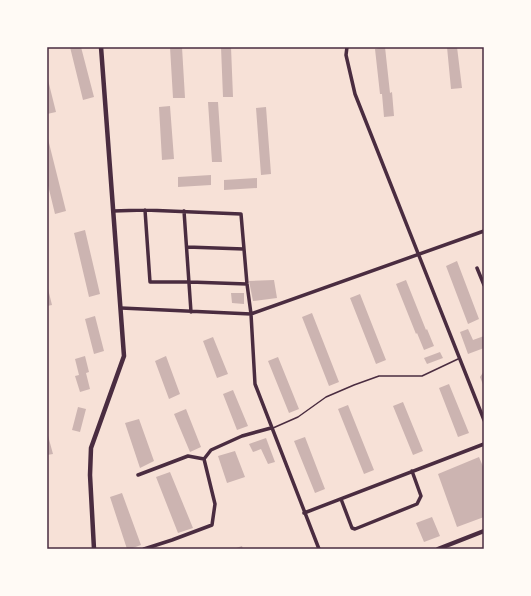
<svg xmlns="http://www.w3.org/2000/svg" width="531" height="596" font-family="'Sofia Sans Condensed',sans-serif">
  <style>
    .building { fill: #ccb4b1 }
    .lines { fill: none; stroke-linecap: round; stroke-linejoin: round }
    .service { stroke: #4a2c40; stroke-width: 1.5 }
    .minor { stroke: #4a2c40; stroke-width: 3.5 }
    .tertiary { stroke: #4a2c40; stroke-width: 4.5 }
    .neatline { fill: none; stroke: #4a2c40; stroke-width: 1.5 }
  </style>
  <rect width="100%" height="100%" fill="#f7e1d7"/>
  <path class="building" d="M70,47H81L94,97L83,100Z
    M170,47H182L185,98H173Z
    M221,47H231L233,97H223Z
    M385,47L390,93L392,92L394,116L384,117L382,94H380L375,49Z
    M447,47H457L462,88L451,89Z
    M47,76L56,112L47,114Z
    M208,102H218L222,162H212Z
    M170,106L174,159L162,160L159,107Z
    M266,107L271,174L261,175L256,108Z
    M47,135L66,211L55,214L47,181Z
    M211,175V185L178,187V177Z
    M257,178V188L224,190V180Z
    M85,230L100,294L89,297L74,233Z
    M457,261L479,319L468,324L446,266Z
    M274,280L277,298L253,301L249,281Z
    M406,280L426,330L427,329L434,346L424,350L417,333L416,334L396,284Z
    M47,285L52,305L47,306Z
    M231,293H244V304L232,303Z
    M360,294L386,360L376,364L350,298Z
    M312,313L339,382L329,386L302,317Z
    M95,316L104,351L94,354L85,319Z
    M468,329L473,340L484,336V348L468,354L460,332Z
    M213,337L228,374L217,378L203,341Z
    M440,352L443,358L427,364L424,358Z
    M85,356L89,372L86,373L90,389L80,392L75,376L79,375L75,359Z
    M166,356L180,394L169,399L155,361Z
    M278,357L299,409L289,413L268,361Z
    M484,371V387L480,377Z
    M449,384L469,433L458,437L439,388Z
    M233,390L248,426L237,430L223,394Z
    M403,402L423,451L413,455L393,406Z
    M348,405L374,470L364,474L338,409Z
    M78,407L86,409L80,432L72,430Z
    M186,409L201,447L190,452L174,414Z
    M139,419L154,461L140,468L125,423Z
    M47,432L53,454L47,455Z
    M305,437L325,489L315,493L294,441Z
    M266,438L275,462L268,464L261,449L253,452L249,444Z
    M235,451L245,477L227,483L218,456Z
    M479,457L484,469V517L457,527L438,474Z
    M170,472L193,528L178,533L156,477Z
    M122,493L141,545L130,549H127L110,497Z
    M432,517L440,536L424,542L416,523Z
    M242,546L243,549H233Z"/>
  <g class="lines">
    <path class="service" d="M273,428L298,417L326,397L354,385L379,376H422L458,359"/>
    <path class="minor" d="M347,47L346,55L355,94L484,420
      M145,210L150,282H190L247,284
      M113,211L145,210L241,214L247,284L251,314L255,384L319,549
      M184,211L191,312
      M187,247L244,249
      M477,268L484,285
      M121,308L251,314L484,231
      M138,475L188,456L204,459L211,450L242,436L271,428
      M341,499L352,528L355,529L417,504L421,496L412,471
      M304,513L484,444
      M144,549L172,540L212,525L215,504L204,459"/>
    <path class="tertiary" d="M94,549L90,475L91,448L124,356L101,47
      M438,549L484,531"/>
  </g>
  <rect width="531" height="596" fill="none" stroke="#fffaf5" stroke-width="96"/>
  <rect x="48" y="48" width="435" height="500" class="neatline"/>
</svg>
